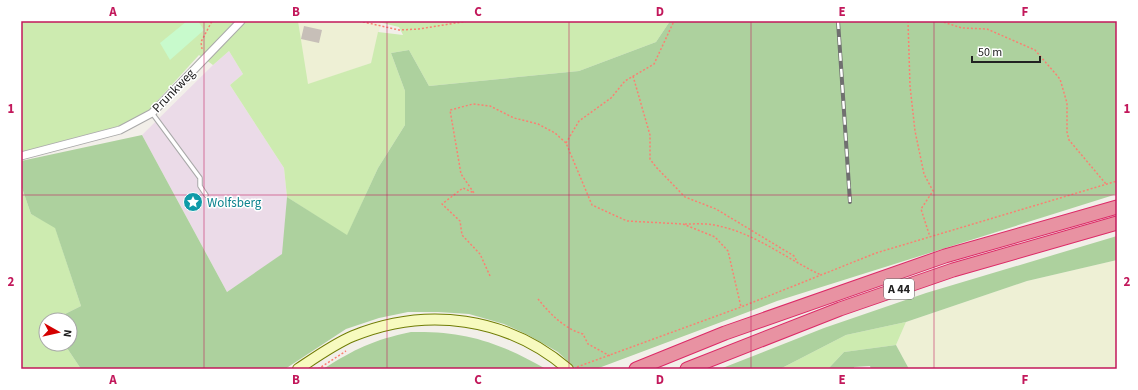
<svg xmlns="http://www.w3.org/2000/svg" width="1138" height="390" font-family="'Source Sans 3',sans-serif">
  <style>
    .industrial { fill: #ebdbe8 }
    .farmland { fill: #eef0d5 }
    .grass { fill: #cdebb0 }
    .forest { fill: #add19e }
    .park { fill: #c8facc }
    .building { fill: #c7bfb8 }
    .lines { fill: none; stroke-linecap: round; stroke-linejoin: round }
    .service-casing { stroke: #a9a9a9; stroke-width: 5.5 }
    .minor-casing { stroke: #a9a9a9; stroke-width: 9 }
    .secondary-casing { stroke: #707d05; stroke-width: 12 }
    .motorway-casing { stroke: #dc2a67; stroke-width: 15 }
    .path { stroke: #fa8072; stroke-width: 1.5; stroke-dasharray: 2 2; stroke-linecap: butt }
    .service { stroke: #fff; stroke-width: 3.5 }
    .minor { stroke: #fff; stroke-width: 7 }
    .secondary { stroke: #f7fabf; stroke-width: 10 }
    .motorway { stroke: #e892a2; stroke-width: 13 }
    .rail-casing { stroke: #707070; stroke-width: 4 }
    .rail { stroke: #fff; stroke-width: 2.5; stroke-dasharray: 8; stroke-linecap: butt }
    .grid { fill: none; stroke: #c2185b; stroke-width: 1; stroke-opacity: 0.55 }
    .labels { text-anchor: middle; stroke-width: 3; stroke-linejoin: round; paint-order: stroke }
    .shield { fill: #fff; stroke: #646464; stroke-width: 1 }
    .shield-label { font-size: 12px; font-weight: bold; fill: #222 }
    .street-label { font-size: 13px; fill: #222; stroke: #fff }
    .culture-label { font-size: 13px; fill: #0d838f; stroke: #fff; text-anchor: start }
    .neatline { fill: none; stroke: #c2185b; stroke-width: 1.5 }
    .grid-label { font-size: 13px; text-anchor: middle; font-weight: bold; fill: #c2185b }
  </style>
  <rect width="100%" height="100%" fill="#f2efe9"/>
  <path class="industrial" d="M229,51L243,74L230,85L284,168L287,197L283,254L227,292L142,135L213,65Z"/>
  <path class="farmland" d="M298,21H374L381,23L371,63L307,85Z
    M1117,260V369H909L896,345L906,322L1027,281Z"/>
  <path class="grass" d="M21,21H298L308,84L371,63L378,32L403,35L399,27L374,21H670L656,42L579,71L429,86L409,50L391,53L405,91V125L378,168L347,236L287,197L284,168L230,85L243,74L229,51L213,65L199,55L148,111L119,126L21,152Z
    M21,185L31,214L55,227L81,306L63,315V320H46V344H66L67,348L81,369H21Z
    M906,322L896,345L844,352L828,369H780L846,335Z"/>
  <path class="forest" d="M670,21H1117V194L777,301L596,369H576L558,352L528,335L504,324L469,314L438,312H408L379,318L346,329L285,369H81L67,348L66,344H70V320H63V315L81,306L55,228L31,214L21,185V161L142,135L227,292L282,254L287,197L347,235L378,168L405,125V91L391,53L409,50L429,86L579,71L656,42Z
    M1117,236V260L1027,281L906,322L846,335L780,369H720L824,328L926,293Z
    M411,332C466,331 498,342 546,369H323C355,349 373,340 411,332Z
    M896,345L909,369H871L870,366L854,367V369H828L844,352Z"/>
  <path class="park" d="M187,21H198L204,30L170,60L160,43Z"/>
  <path class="building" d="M304,26L322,30L319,43L301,39Z"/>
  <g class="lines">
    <defs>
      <path id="service" d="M152,113L200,178V186L206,195"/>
      <path id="minor" d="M21,156L120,130L152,113L241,21"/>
      <path id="secondary" d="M298,369C316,357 334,344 353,336C427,306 507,317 568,369"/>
      <path id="motorway" d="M636,369L725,333L945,256L1117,207
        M687,369L840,309L953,270L1117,223"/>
    </defs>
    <use href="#service" class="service-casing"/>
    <use href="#minor" class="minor-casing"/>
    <use href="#secondary" class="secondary-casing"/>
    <use href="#motorway" class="motorway-casing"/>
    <path class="path" d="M359,21L399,30L419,29L468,21
      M908,21L910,86L915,131L924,174L933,191L921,209L930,237
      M940,21L962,28L987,29L1035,50L1060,79L1067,103V132L1069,140L1106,184
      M202,49L201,42L212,21
      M633,76L650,135V159L656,167L685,197L716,209L794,256L799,265
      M566,143L579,121L611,98L625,81L654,64L674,21
      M685,224C696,224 708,223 719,226C756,234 787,259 821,275
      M490,276L480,254L462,235L460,221L442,204L463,188L474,193L461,174L450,110L473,104L490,106L514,118L538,124L555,133L566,143L592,205L627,221L683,224L715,237L728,251L741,307
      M538,299C550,314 565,329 583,334L588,344L610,356
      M577,367L741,307L876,253L1117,181
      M318,369L346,351"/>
    <use href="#service" class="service"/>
    <use href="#minor" class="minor"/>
    <use href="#secondary" class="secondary"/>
    <use href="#motorway" class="motorway"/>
    <defs>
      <path id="rail" d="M838,21L850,202"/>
    </defs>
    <use href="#rail" class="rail-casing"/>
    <use href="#rail" class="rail"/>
  </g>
  <path class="grid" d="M204,21V369M387,21V369M569,21V369M751,21V369M934,21V369M21,195H1117"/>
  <defs>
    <symbol id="sight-disc" viewBox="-11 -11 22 22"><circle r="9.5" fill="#0f9aa8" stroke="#fff"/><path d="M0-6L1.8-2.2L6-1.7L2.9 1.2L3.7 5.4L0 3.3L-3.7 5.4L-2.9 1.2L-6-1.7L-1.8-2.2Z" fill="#fff"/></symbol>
  </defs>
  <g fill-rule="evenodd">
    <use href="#sight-disc" x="182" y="191" width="22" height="22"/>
  </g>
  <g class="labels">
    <rect class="shield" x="884" y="279" width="30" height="20" rx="3"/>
    <g class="shield-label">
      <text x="899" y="293">A 44</text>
    </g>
    <g class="street-label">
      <text transform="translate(173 90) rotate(-46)" y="5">Prunkweg</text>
    </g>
    <g class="culture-label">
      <text x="207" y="207">Wolfsberg</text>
    </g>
  </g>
  <rect width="1138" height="390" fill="none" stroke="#ffffff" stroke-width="44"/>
  <g transform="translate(58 332) rotate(98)"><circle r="19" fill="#ffffff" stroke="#a7a7a7"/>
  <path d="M0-3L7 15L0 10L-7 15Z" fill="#d40000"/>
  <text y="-6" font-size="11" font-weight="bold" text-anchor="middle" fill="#222222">N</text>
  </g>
  <path d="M972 56v6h68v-6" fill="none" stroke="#222222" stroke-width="2"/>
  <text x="978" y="56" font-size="12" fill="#222222" stroke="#ffffff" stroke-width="3" paint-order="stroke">50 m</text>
  <rect x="22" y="22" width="1094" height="346" class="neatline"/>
  <g class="grid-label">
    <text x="113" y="16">A</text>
    <text x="296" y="16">B</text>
    <text x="478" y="16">C</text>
    <text x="660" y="16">D</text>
    <text x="842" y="16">E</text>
    <text x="1025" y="16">F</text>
    <text x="11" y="113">1</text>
    <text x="1127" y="113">1</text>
    <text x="11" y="286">2</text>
    <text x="1127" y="286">2</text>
    <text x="113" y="384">A</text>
    <text x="296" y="384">B</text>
    <text x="478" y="384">C</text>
    <text x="660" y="384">D</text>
    <text x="842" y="384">E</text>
    <text x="1025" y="384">F</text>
  </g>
</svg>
